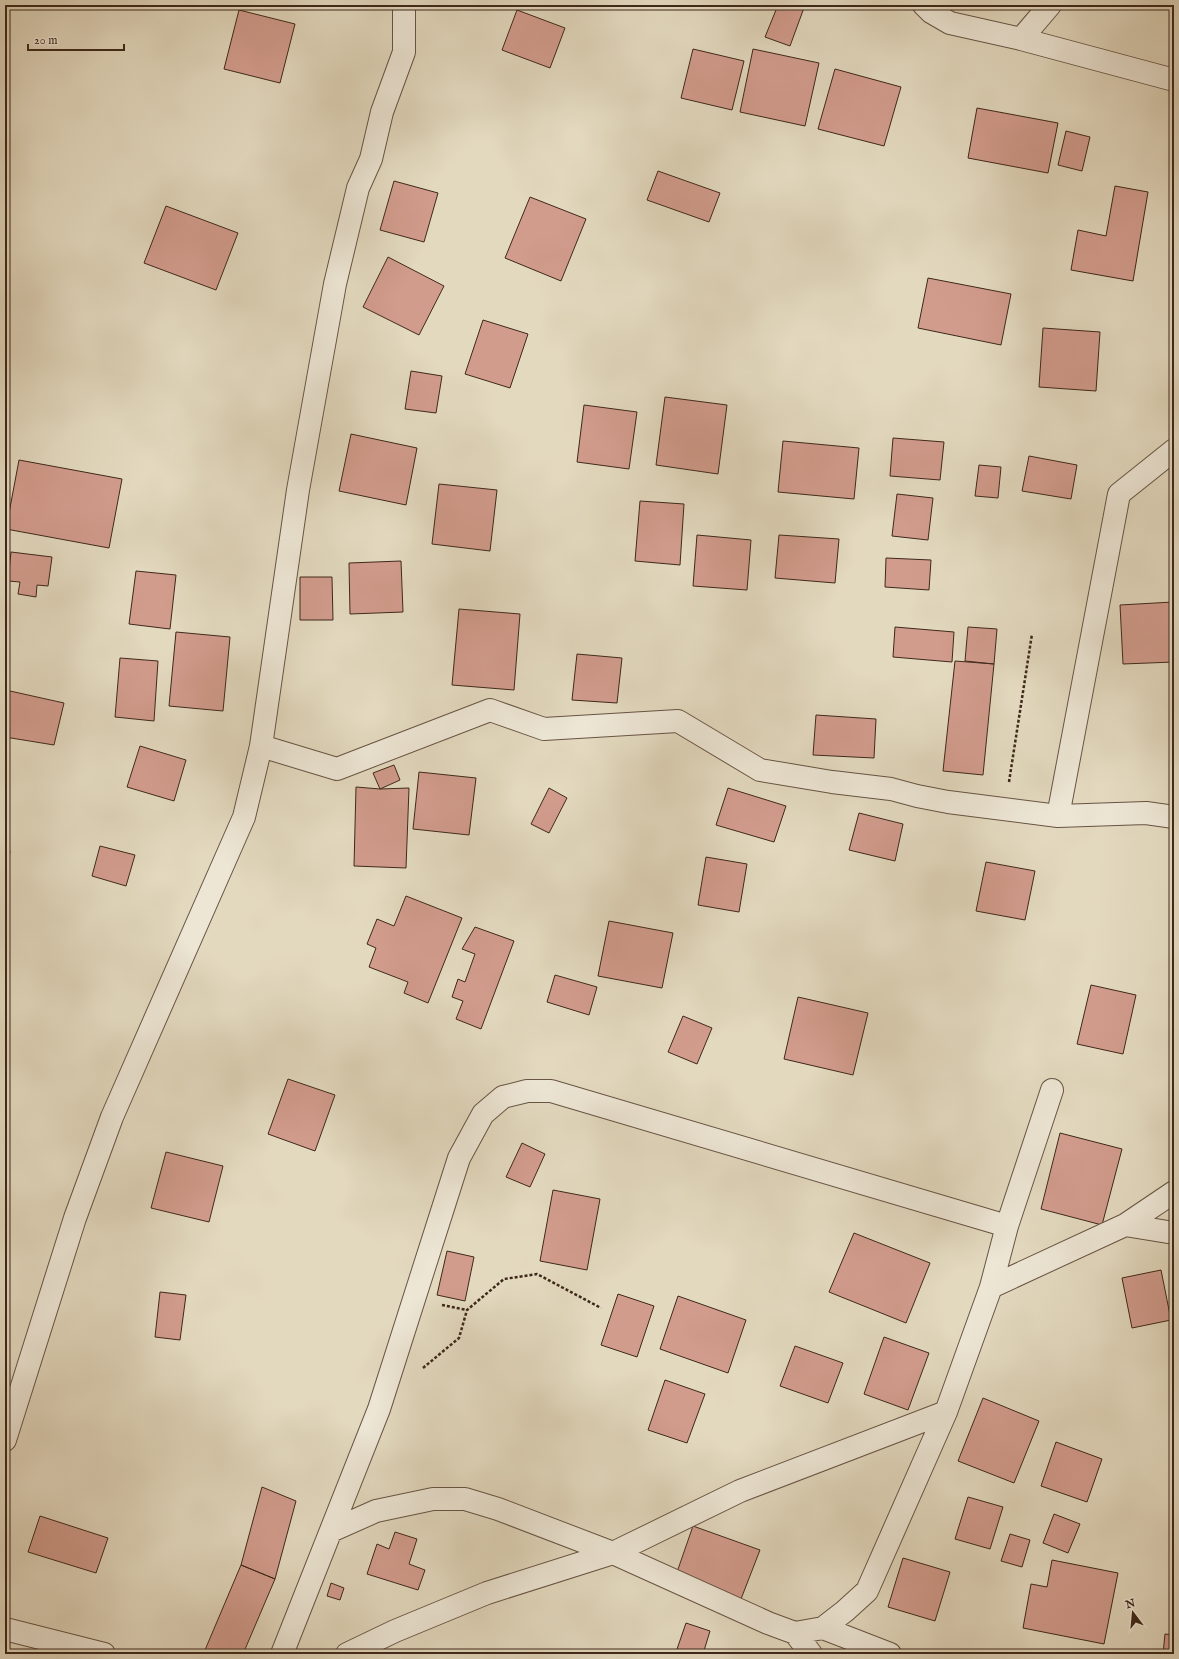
<svg xmlns="http://www.w3.org/2000/svg" width="1179" height="1659" font-family="'IM FELL English',serif">
  <style>
    .building { fill: #d29c8d; stroke: #3e281b }
    .lines { fill: none; stroke-linecap: round; stroke-linejoin: round }
    .minor-casing { stroke: #675444; stroke-width: 24 }
    .path { stroke: #3e281b; stroke-width: 2.5; stroke-dasharray: 3 2; stroke-linecap: butt }
    .minor { stroke: #ede6d5; stroke-width: 22 }
  </style>
  <rect width="100%" height="100%" fill="#e3d9bf"/>
  <filter id="stains"><feTurbulence type="fractalNoise" baseFrequency=".005" numOctaves="4"/><feColorMatrix values="0 0 0 0 .2 0 0 0 0 .09 0 0 0 0 .02 0 0 0 .5 -.17"/></filter>
  <radialGradient id="worn" r=".72"><stop offset=".6" stop-color="#630" stop-opacity="0"/><stop offset="1" stop-color="#630" stop-opacity=".3"/></radialGradient>
  <path class="building" d="M778,5H805L790,46L765,37Z
    M239,10L295,24L280,83L224,69Z
    M517,10L565,28L550,68L502,50Z
    M693,49L744,61L732,110L681,98Z
    M753,49L819,63L805,126L740,112Z
    M835,69L901,87L884,146L818,129Z
    M977,108L1058,123L1048,173L968,158Z
    M1066,131L1090,137L1082,171L1058,165Z
    M658,171L720,193L709,222L647,200Z
    M394,181L438,193L424,242L380,230Z
    M1115,186L1148,192L1133,281L1071,270L1078,230L1106,236Z
    M530,197L586,219L561,281L505,258Z
    M166,206L238,233L216,290L144,263Z
    M388,257L444,286L419,335L363,307Z
    M928,278L1011,294L1001,345L918,328Z
    M483,320L528,334L510,388L465,374Z
    M1043,328L1100,332L1096,391L1039,387Z
    M411,371L442,376L436,413L405,409Z
    M665,397L727,405L718,474L656,465Z
    M584,405L637,412L629,469L577,462Z
    M351,434L417,448L406,505L339,491Z
    M893,438L944,442L940,480L890,476Z
    M783,441L859,448L854,499L778,492Z
    M1029,456L1077,465L1071,499L1022,491Z
    M19,460L122,479L109,548L6,529Z
    M979,465L1001,467L998,498L975,496Z
    M439,484L497,490L490,551L432,544Z
    M897,494L933,498L928,540L892,536Z
    M640,501L684,504L680,565L635,561Z
    M697,535L751,540L747,590L693,586Z
    M779,535L839,539L835,583L775,578Z
    M11,552L52,557L48,586L37,585L36,597L18,594L20,582L8,581Z
    M886,558L931,560L929,590L885,587Z
    M401,561L403,612L350,614L349,563Z
    M136,571L176,575L170,629L129,624Z
    M300,577H332L333,620H300Z
    M1173,602L1174,662L1123,664L1120,605Z
    M459,609L520,614L514,690L452,685Z
    M895,627L954,632L952,662L893,657Z
    M968,627L997,629L994,664L965,661Z
    M176,632L230,637L223,711L169,706Z
    M577,654L622,658L617,703L572,700Z
    M120,658L158,661L154,721L115,717Z
    M955,661L994,664L983,775L943,771Z
    M10,691L64,703L54,745L5,737V704Z
    M816,715L876,719L874,758L813,755Z
    M140,746L186,760L174,801L127,787Z
    M394,765L400,780L380,789L373,773Z
    M419,772L476,778L469,835L413,829Z
    M356,787L380,789L409,788L406,868L354,866Z
    M549,788L567,798L549,833L531,824Z
    M728,788L786,806L774,842L716,825Z
    M859,813L903,824L895,861L849,850Z
    M100,846L135,855L126,886L92,876Z
    M5,849L10,851L7,871L5,870Z
    M706,857L747,864L739,912L698,905Z
    M986,862L1035,871L1025,920L976,911Z
    M406,896L462,918L428,1003L404,993L408,982L369,967L376,948L367,944L377,919L394,926Z
    M609,921L673,933L662,988L598,976Z
    M475,927L514,941L481,1029L456,1019L463,1001L452,997L458,979L465,982L475,954L462,949Z
    M555,975L597,987L589,1015L547,1002Z
    M1091,985L1136,995L1123,1054L1077,1044Z
    M798,997L868,1013L853,1075L784,1059Z
    M683,1016L712,1028L697,1064L668,1052Z
    M288,1079L335,1095L315,1151L268,1134Z
    M1060,1133L1122,1149L1102,1225L1041,1209Z
    M522,1143L545,1154L530,1187L506,1177Z
    M166,1152L223,1166L209,1222L151,1208Z
    M553,1190L600,1199L587,1270L540,1261Z
    M854,1233L930,1263L906,1323L829,1292Z
    M447,1251L474,1257L465,1301L437,1295Z
    M1161,1270L1171,1320L1132,1328L1122,1278Z
    M160,1292L186,1295L180,1340L155,1337Z
    M618,1294L654,1306L637,1357L601,1345Z
    M678,1296L746,1320L728,1373L660,1349Z
    M884,1337L929,1353L908,1410L864,1394Z
    M795,1346L843,1363L828,1403L780,1386Z
    M665,1380L705,1394L687,1443L648,1430Z
    M983,1398L1039,1421L1014,1483L958,1461Z
    M1056,1442L1102,1459L1087,1502L1041,1486Z
    M262,1487L296,1501L275,1579L241,1565Z
    M968,1497L1003,1507L990,1549L955,1539Z
    M1054,1514L1080,1524L1068,1553L1043,1543Z
    M40,1516L108,1538L96,1573L28,1552Z
    M693,1526L760,1550L741,1599L676,1575Z
    M395,1532L417,1539L409,1564L425,1570L418,1590L367,1574L377,1544L389,1549Z
    M1010,1534L1030,1540L1022,1567L1001,1561Z
    M903,1558L950,1572L935,1621L888,1607Z
    M1052,1560L1118,1573L1104,1644L1023,1628L1031,1584L1047,1587Z
    M241,1565L275,1579L243,1654H215L205,1650Z
    M331,1583L344,1588L340,1600L327,1596Z
    M686,1623L710,1631L703,1654H683L676,1652Z
    M1165,1634L1174,1635V1654H1163Z"/>
  <g class="lines">
    <defs>
      <path id="minor" d="M924,5L931,12L950,23L1021,39L1174,80
        M1021,39L1050,5
        M261,746L337,769L490,710L544,729L678,721L760,770L832,782L891,789L917,796L948,802L1058,816L1146,813L1174,817
        M1058,816L1119,494L1174,450
        M1125,1225L1174,1233
        M991,1287L1125,1225L1174,1192
        M5,1440L75,1218L112,1117L244,817L261,746L298,490L335,284L358,188L371,159L382,112L404,52V5
        M331,1531L376,1511L433,1499H465L498,1509L613,1553L768,1623L795,1633L823,1628L845,1611L867,1591L946,1412L991,1287L1007,1226L1052,1090
        M823,1628L890,1654
        M5,1629L104,1654
        M795,1633L811,1654
        M282,1654L379,1409L459,1158L483,1114L503,1097L527,1091H551L1007,1226
        M347,1654L395,1631L487,1593L613,1553L740,1491L946,1412"/>
    </defs>
    <use href="#minor" class="minor-casing"/>
    <path class="path" d="M1009,782L1032,634
      M442,1305L467,1310
      M423,1368L459,1338L467,1310L504,1279L537,1274L601,1308"/>
    <use href="#minor" class="minor"/>
  </g>
  <rect width="1179" height="1659" fill="none" stroke="#e3d9bf" stroke-width="20"/>
  <rect x="6" y="6" width="1167" height="1647" fill="none" stroke="#3e281b" stroke-width="2"/>
  <rect x="10" y="10" width="1159" height="1639" fill="none" stroke="#3e281b"/>
  <g transform="translate(1133 1613) rotate(344)" stroke="#ede6d5" stroke-width="3" paint-order="stroke">
  <path d="M0-3L7 15L0 10L-7 15Z" fill="#3e281b"/>
  <text y="-6" font-size="11" font-weight="bold" text-anchor="middle" fill="#3e281b">N</text>
  </g>
  <path d="M28 44v6h96v-6" fill="none" stroke="#3e281b" stroke-width="2"/>
  <text x="34" y="44" font-size="12" fill="#3e281b" stroke="#ede6d5" stroke-width="3" paint-order="stroke">20 m</text>
  <rect width="100%" height="100%" filter="url(#stains)"/>
  <rect width="100%" height="100%" fill="url(#worn)"/>
</svg>
